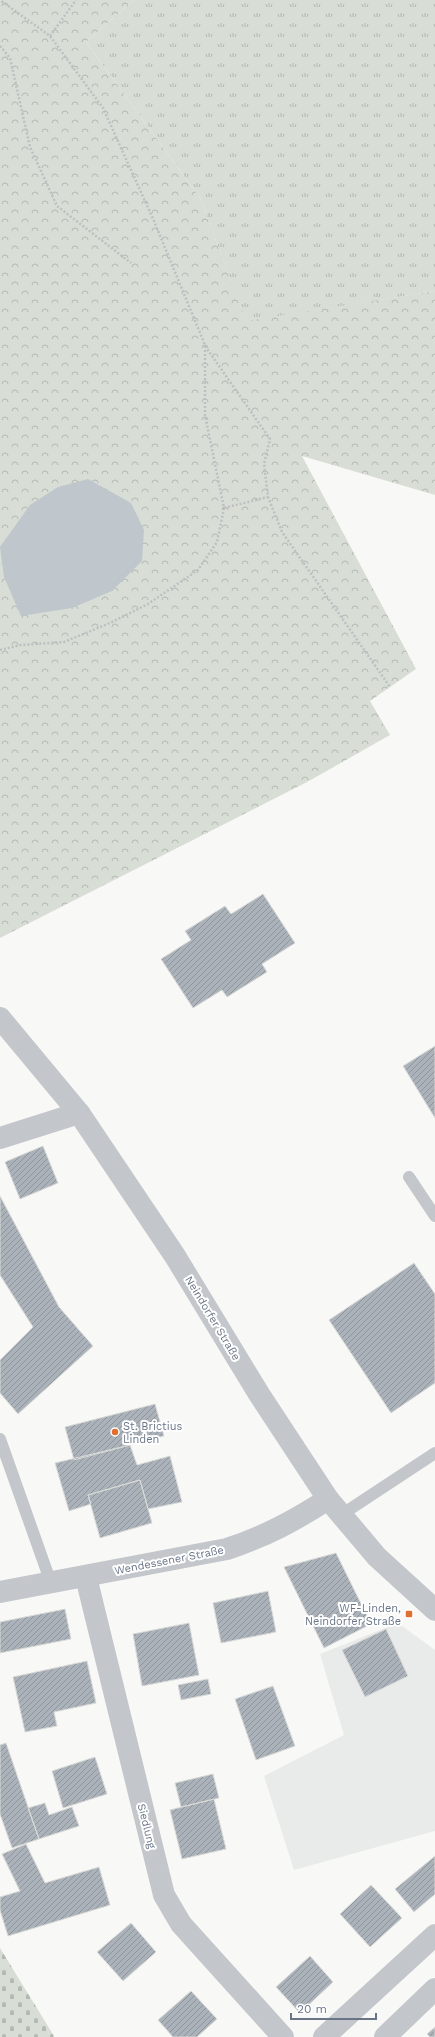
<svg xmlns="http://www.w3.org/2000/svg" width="435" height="2037" font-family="'Work Sans',sans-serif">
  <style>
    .built { fill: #e9eaea }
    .grass { fill: url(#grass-tufts) }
    .forest { fill: url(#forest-crowns) }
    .cemetery { fill: url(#cemetery-stones) }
    .water { fill: #bfc6cc }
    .building { fill: url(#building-hatch); stroke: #dadbd9 }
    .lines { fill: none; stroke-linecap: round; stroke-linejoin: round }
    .path { stroke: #bdbfc2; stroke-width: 2.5; stroke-dasharray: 2 2; stroke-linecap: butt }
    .service { stroke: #c3c6ca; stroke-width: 12 }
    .minor { stroke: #c3c6ca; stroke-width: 22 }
    .tertiary { stroke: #c3c6ca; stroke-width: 22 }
    .poi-dot { fill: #df7031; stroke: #fff; stroke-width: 1.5 }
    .labels { text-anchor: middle; stroke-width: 4; stroke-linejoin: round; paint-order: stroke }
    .street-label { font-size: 11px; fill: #697587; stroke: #fff }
    .poi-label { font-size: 11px; fill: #697587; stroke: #fff; text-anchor: start }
  </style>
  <defs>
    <pattern id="grass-tufts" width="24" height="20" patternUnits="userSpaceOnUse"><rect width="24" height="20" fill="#d8ded6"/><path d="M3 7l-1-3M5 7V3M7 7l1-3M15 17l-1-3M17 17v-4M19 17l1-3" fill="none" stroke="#b3b9b3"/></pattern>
    <pattern id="forest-crowns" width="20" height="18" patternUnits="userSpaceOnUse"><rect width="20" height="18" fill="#d8ded6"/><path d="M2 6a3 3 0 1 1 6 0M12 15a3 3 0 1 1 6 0" fill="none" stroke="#b3b9b3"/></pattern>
    <pattern id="cemetery-stones" width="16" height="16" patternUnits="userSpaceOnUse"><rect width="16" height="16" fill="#d8ded6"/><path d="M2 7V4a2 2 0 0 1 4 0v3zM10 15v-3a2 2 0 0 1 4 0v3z" fill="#b3b9b3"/></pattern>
    <pattern id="building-hatch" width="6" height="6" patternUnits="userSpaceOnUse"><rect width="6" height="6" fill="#abb2b9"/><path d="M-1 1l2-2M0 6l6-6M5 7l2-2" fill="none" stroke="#8f959c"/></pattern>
  </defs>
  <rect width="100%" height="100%" fill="#f8f9f6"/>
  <path class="built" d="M398,1623L435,1650V1831L294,1870L264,1776L344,1735L320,1654Z"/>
  <path class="grass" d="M134,0H435V291L246,322L200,198L86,42Z"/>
  <path class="forest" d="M0,0H134L86,42L200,198L246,321L435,291V495L302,456L416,669L370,701L390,735L309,781L0,938Z"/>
  <path class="cemetery" d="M0,1948L54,2036L53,2037H0Z"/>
  <path class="water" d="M88,479L131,503L144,530L142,561L112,591L72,608L21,616L4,577L0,547L30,505L58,487Z"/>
  <path class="building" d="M263,894L295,943L262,964L267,972L227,997L222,990L193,1008L161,959L191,940L185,931L225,906L231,914Z
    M435,1046V1118L403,1066Z
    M43,1146L58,1183L20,1199L5,1162Z
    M0,1196L59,1307L93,1346L18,1414L0,1393V1360L33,1327L0,1275Z
    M414,1263L435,1294V1383L391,1413L329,1320Z
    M155,1404L164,1436L74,1460L65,1427Z
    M130,1445L137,1465L170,1456L182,1502L148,1509L140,1480L88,1495L91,1504L69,1511L55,1463Z
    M140,1480L152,1523L100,1538L88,1495Z
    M336,1553L371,1624L324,1648L284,1567Z
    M268,1591L276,1632L221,1643L213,1603Z
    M65,1609L71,1639L0,1653V1622Z
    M189,1623L199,1675L142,1686L133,1634Z
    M386,1629L408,1676L365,1697L342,1650Z
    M87,1661L96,1703L54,1712L57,1726L25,1732L13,1677Z
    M208,1679L211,1694L181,1700L178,1685Z
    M273,1686L295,1746L256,1760L235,1699Z
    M6,1743L39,1839L12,1848L0,1814V1745Z
    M95,1757L107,1794L63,1808L52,1771Z
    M213,1774L219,1798L181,1807L175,1783Z
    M214,1799L226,1849L182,1859L170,1810Z
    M45,1803L49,1815L72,1807L79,1826L39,1839L28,1808Z
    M26,1844L45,1883L99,1867L110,1905L8,1936L0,1910V1897L20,1891L2,1854Z
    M435,1856V1894L414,1912L395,1889Z
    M371,1885L402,1918L370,1947L340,1914Z
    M131,1923L156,1952L123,1981L97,1952Z
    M310,1956L333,1982L300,2013L276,1987Z
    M191,1991L217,2019L197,2037H173L158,2020Z
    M435,2027V2037H430L427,2034Z"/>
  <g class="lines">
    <path class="path" d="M50,36L76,0
      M0,46L10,58L30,147L57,206L131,263
      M205,346L270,439L264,464L268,497L282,532L390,687
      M224,508L268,497
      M0,650L21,645L64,642L110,623L148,604L198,570L217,542L224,508L205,415V345L154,221L103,108L50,36L0,0"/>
    <path class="service" d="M409,1177L435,1216
      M0,1439L51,1583
      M341,1515L435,1453"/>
    <path class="minor" d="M0,1138L79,1113
      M86,1577L164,1895L181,1924L283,2037
      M0,1592L227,1549C266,1536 294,1521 328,1499
      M324,2037L435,1935
      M385,2037L435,1989"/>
    <path class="tertiary" d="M0,1018L79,1113L175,1256L259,1394L328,1499L377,1557L435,1610"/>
  </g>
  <g class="poi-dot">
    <circle cx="115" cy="1432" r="4"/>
    <rect x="405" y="1610" width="8" height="8" rx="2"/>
  </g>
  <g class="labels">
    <g class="street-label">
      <text transform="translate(213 1318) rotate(59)" y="4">Neindorfer Straße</text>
      <text transform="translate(169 1560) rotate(-11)" y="4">Wendessener Straße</text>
      <text transform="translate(147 1826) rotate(76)" y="4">Siedlung</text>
    </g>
    <g class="poi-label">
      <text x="123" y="1430">St. Brictius<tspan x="123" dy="13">Linden</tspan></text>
      <text x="401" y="1612" text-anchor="end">WF-Linden,<tspan x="401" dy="13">Neindorfer Straße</tspan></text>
    </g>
  </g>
  <path d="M291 2013v6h85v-6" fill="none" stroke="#697587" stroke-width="2"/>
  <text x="297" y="2013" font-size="12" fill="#697587" stroke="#ffffff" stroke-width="3" paint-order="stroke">20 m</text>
</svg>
